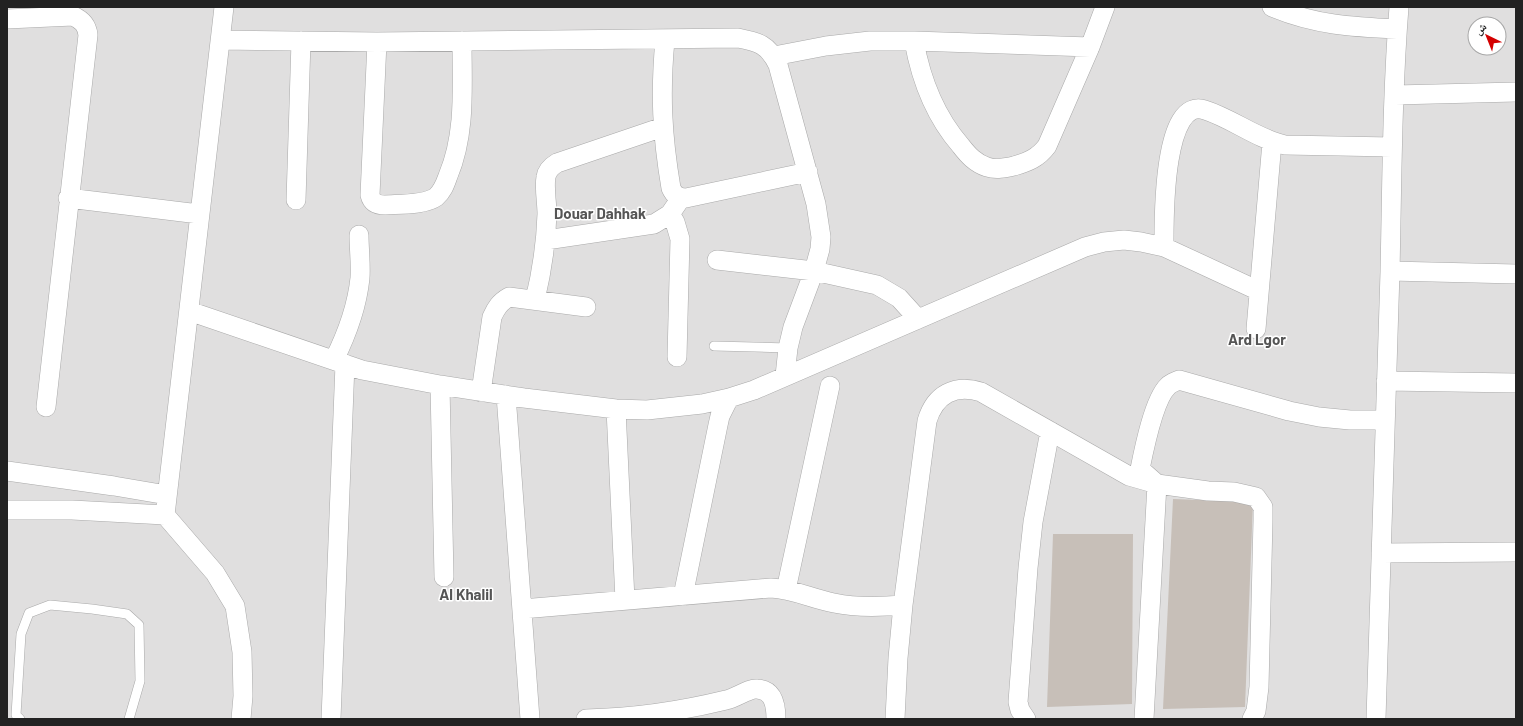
<svg xmlns="http://www.w3.org/2000/svg" width="1523" height="726" font-family="Barlow,'Noto Naskh Arabic',sans-serif">
  <style>
    .residential { fill: #e0dfdf; fill-rule: evenodd }
    .building { fill: #c7bfb8 }
    .lines { fill: none; stroke-linecap: round; stroke-linejoin: round }
    .lane-casing { stroke: #a9a9a9; stroke-width: 10 }
    .street-casing { stroke: #a9a9a9; stroke-width: 20 }
    .lane { stroke: #fff; stroke-width: 9 }
    .street { stroke: #fff; stroke-width: 19 }
    .labels { text-anchor: middle; stroke-width: 3; stroke-linejoin: round; paint-order: stroke }
    .quarter-label { font-size: 15px; font-weight: bold; fill: #555; stroke: #fff }
  </style>
  <rect width="100%" height="100%" fill="#f2efe9"/>
  <path class="residential" d="M7,7H1516V719H7ZM1475,24H1499V48H1475Z"/>
  <path class="building" d="M1173,499L1253,502L1245,707L1163,709Z
    M1053,534H1133L1132,704L1047,707Z"/>
  <g class="lines">
    <defs>
      <path id="lane" d="M714,346L788,348
        M20,719L16,715L21,634L29,613L50,605L92,609L127,614L139,625L140,681L129,719"/>
      <path id="street" d="M1272,7C1315,25 1352,27 1397,29
        M7,19L73,16C82,20 87,25 88,35L46,407
        M221,40L377,42L738,38C758,42 768,44 778,65L816,204L821,237L820,249L814,271L793,327L788,348L785,376
        M665,40C660,93 662,135 671,188C674,195 678,198 686,198L808,172
        M914,41C921,80 934,115 961,146C968,155 975,163 987,167C996,170 1005,168 1014,166C1028,162 1038,158 1047,146L1090,47L1105,7
        M377,42L370,195C372,203 377,205 385,205C399,204 425,205 436,197C443,191 445,184 448,176C466,133 462,87 462,41
        M774,56L826,46L870,41H914L1090,47
        M1395,95L1516,92
        M68,198L199,214
        M296,200L301,41
        M670,214L675,222L680,239L677,357
        M546,240L654,224L670,214L681,198
        M1164,247C1164,224 1162,95 1205,110C1233,119 1257,139 1285,145L1392,147
        M717,260L814,271L877,285L899,298L918,319
        M1390,271L1516,274
        M535,300C542,271 546,243 547,214C547,202 544,188 546,177C547,170 552,166 557,163L663,127
        M189,311L362,370L440,385L524,398L616,409L647,410L702,404L729,398L754,390L1085,247L1104,242L1124,240L1141,242L1164,247L1259,291
        M1256,329L1272,142
        M334,360C347,334 357,307 360,278C361,264 359,249 359,235
        M1386,381L1516,383
        M440,385L444,577
        M481,392L492,317C496,308 500,302 509,297L586,307
        M506,395L530,719
        M616,409L625,600
        M7,471L114,486L167,495
        M7,510H72L165,515L215,573L235,606L242,652L243,696L241,719
        M165,515L224,7
        M1381,553L1516,552
        M786,590L830,386
        M683,596L718,425L720,416L729,398
        M522,609L771,588C793,589 813,599 834,603C857,608 880,607 903,605
        M331,719L345,364
        M586,719C632,718 681,711 726,700C736,698 749,688 757,689C774,690 776,706 776,719
        M895,719L898,658L903,605L927,421C935,394 955,384 981,392L1129,476L1157,484L1208,491L1234,492L1256,497L1263,507V520L1259,687L1256,711L1252,719
        M1026,719L1020,710L1018,702L1028,568L1033,522L1050,431
        M1144,719L1157,484L1140,469C1144,449 1154,399 1168,386C1171,383 1175,382 1179,380L1289,411L1319,417L1350,420H1385
        M1376,719C1381,570 1386,421 1390,272C1392,183 1392,95 1399,7"/>
    </defs>
    <use href="#lane" class="lane-casing"/>
    <use href="#street" class="street-casing"/>
    <use href="#lane" class="lane"/>
    <use href="#street" class="street"/>
  </g>
  <g class="labels">
    <g class="quarter-label">
      <text x="600" y="219">Douar Dahhak</text>
      <text x="1257" y="345">Ard Lgor</text>
      <text x="466" y="600">Al Khalil</text>
    </g>
  </g>
  <rect width="1523" height="726" fill="none" stroke="#222222" stroke-width="16"/>
  <g transform="translate(1487 36) rotate(317)"><circle r="19" fill="#ffffff" stroke="#a7a7a7"/>
  <path d="M0-3L7 15L0 10L-7 15Z" fill="#d40000"/>
  <text y="-6" font-size="11" font-weight="bold" text-anchor="middle" fill="#222222">ش</text>
  </g>
</svg>
